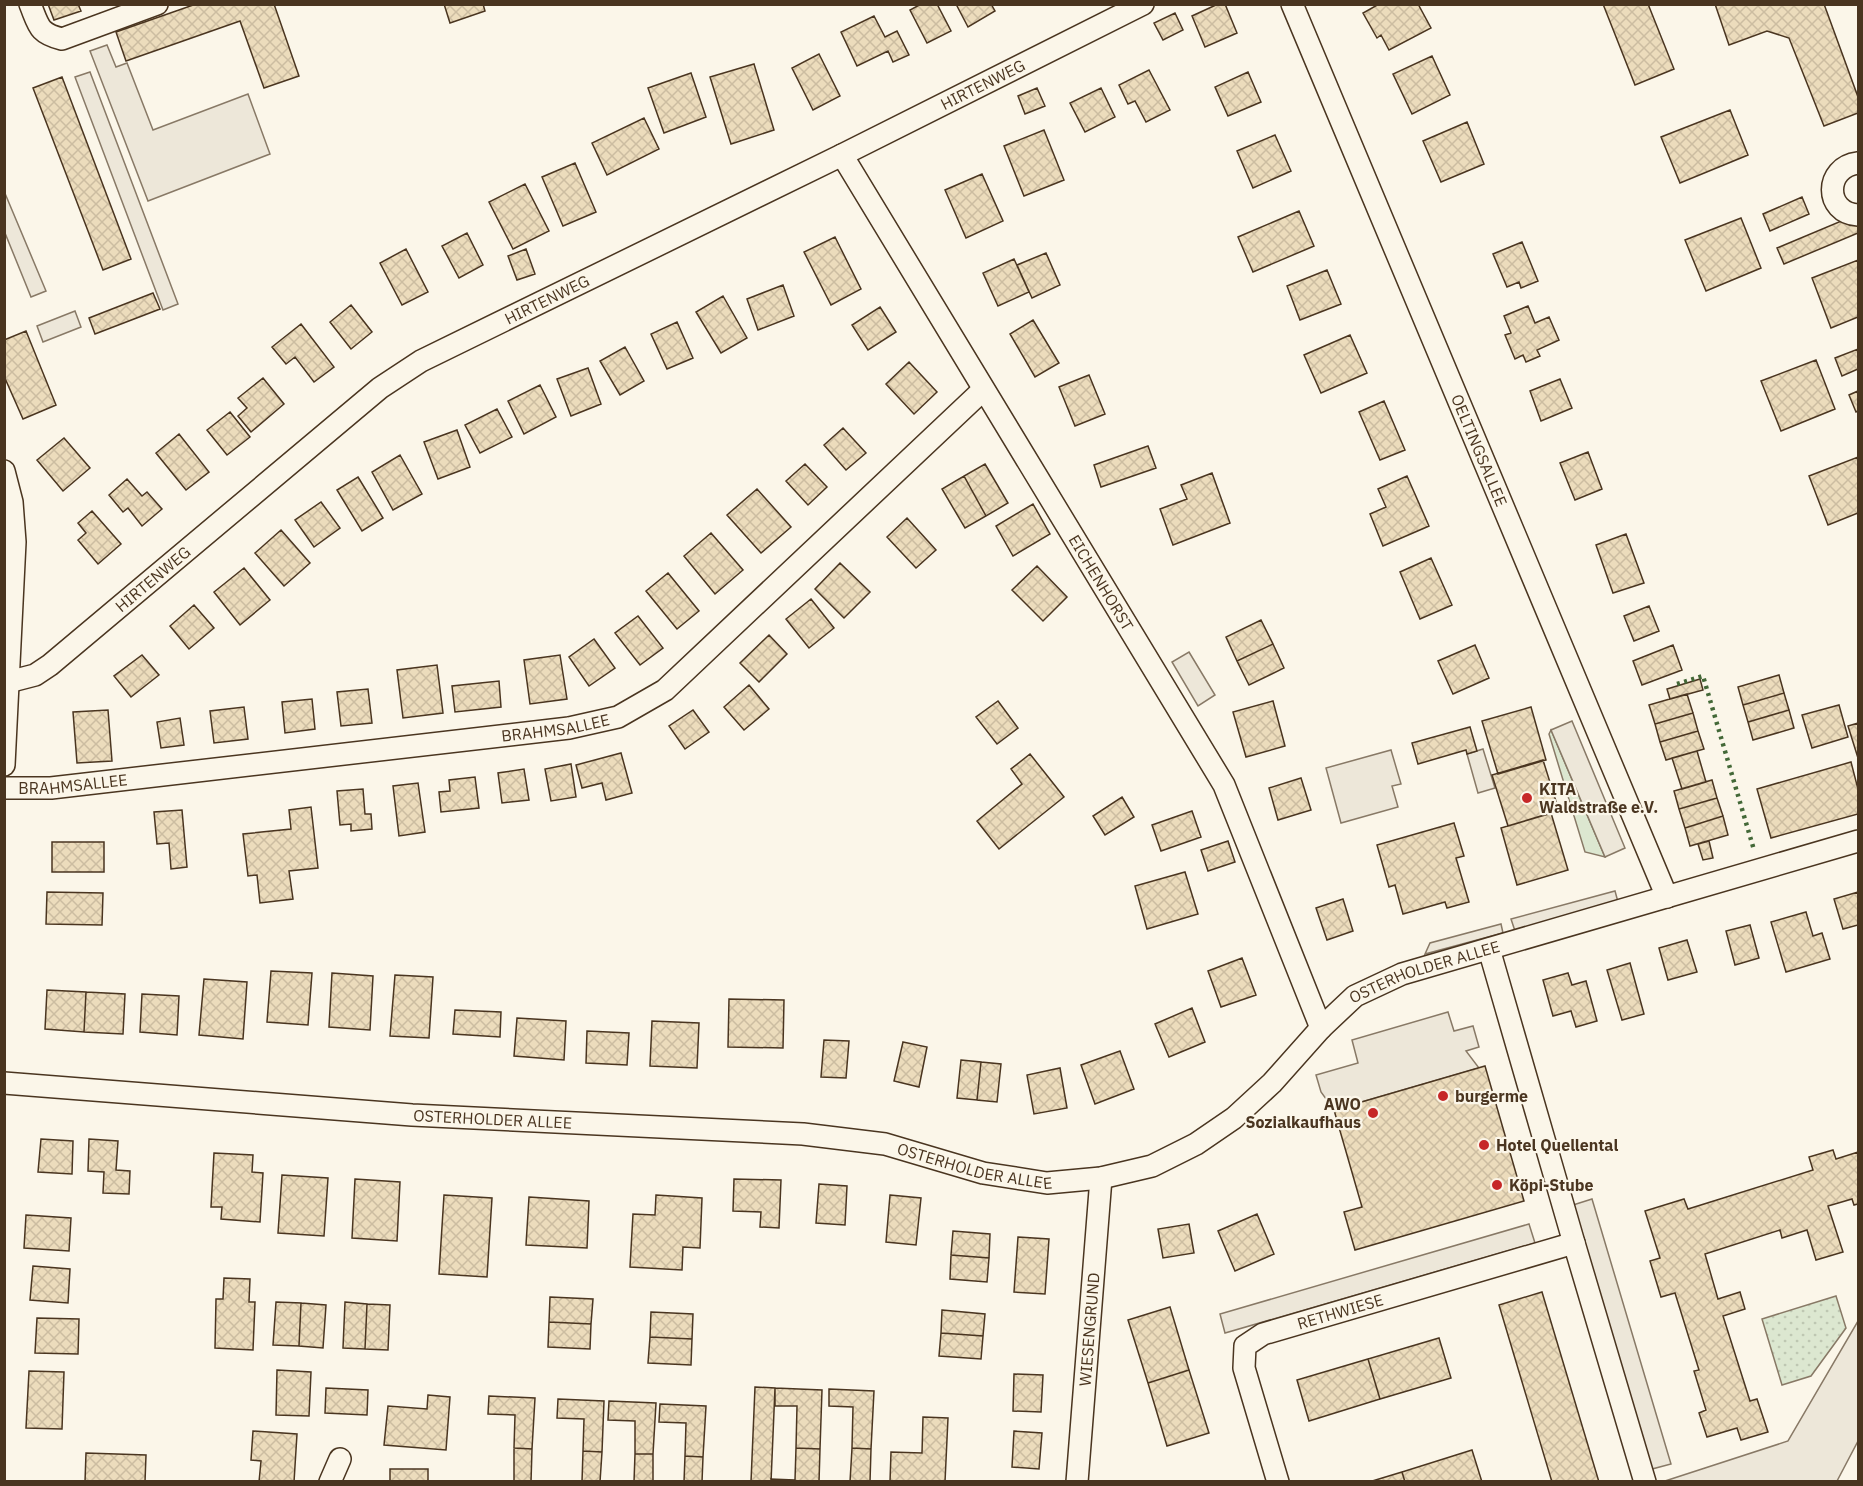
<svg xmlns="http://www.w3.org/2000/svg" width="1863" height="1486" font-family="'IBM Plex Sans',sans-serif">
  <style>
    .grass { fill: #dce7d0; stroke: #887966; stroke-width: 1.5 }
    .park { fill: url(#park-dots); stroke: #887966; stroke-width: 1.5 }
    .parking { fill: #ede7d9; stroke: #887966; stroke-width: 1.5 }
    .building { fill: url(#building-cross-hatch); stroke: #4a3520; stroke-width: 1.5 }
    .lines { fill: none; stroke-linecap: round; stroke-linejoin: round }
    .street-casing { stroke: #4a3520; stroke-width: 24 }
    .street { stroke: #fbf6e9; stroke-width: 21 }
    .hedge { stroke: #436837; stroke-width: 4.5; stroke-dasharray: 3 4.5; stroke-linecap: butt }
    .poi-dot { fill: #c62828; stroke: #fbf6e9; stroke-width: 2 }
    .labels { text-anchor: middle; stroke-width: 4.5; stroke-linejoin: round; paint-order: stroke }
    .street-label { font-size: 16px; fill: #4a3520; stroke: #fbf6e9 }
    .poi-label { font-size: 16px; font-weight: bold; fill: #4a3520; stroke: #fbf6e9; text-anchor: start }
  </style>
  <defs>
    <pattern id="park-dots" width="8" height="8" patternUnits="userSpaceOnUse" patternTransform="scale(1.5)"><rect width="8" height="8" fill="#dce7d0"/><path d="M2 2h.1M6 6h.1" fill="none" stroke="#bec7b2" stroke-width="1.8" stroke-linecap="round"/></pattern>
    <pattern id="building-cross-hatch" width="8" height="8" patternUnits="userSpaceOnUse" patternTransform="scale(1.5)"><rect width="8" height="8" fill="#ecdcbc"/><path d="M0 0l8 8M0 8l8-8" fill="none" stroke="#ccbda1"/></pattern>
  </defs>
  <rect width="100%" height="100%" fill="#fbf6e9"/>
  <path class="grass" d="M1551,730L1605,857L1585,852L1549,734Z"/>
  <path class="park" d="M1836,1296L1846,1328L1811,1376L1782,1385L1762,1319Z"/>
  <path class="parking" d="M107,45L116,67L127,63L153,130L248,94L270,154L148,201L90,51Z
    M90,72L178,304L163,310L75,77Z
    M4,191L46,291L31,297L5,233Z
    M75,311L81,327L43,342L37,326Z
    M1189,652L1215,695L1198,706L1172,662Z
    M1572,721L1625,848L1605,857L1551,730Z
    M1483,749L1495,788L1478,793L1467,754Z
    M1391,750L1401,784L1392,786L1398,807L1341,823L1326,768Z
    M1615,891L1618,902L1515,931L1511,919Z
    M1501,924L1503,933L1425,954L1430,943Z
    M1448,1012L1454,1031L1473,1026L1479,1047L1466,1051L1479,1068L1334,1110L1321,1092L1316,1075L1358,1063L1352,1040Z
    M1592,1199L1671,1464L1652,1469L1573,1205Z
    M1529,1224L1535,1243L1225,1333L1220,1314Z
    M1858,1321V1441L1837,1481H1665L1788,1441Z"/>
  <path class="building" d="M48,4H78L81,11L54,20Z
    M196,4H274L299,76L264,88L240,21L126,61L116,32Z
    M444,4H483L485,11L450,23Z
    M921,4H937L951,31L927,43L910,10Z
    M956,4H991L995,11L968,27Z
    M1218,4H1225L1237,33L1205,47L1192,16Z
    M1379,4H1418L1431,28L1389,50L1381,35L1377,38L1363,13Z
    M1603,4H1648L1674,69L1635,85Z
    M1715,4H1824L1858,97V113L1824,126L1789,38L1767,31L1729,45Z
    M1175,13L1183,30L1163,40L1154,23Z
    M874,16L885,37L897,31L909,55L893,62L888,51L857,66L841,32Z
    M819,54L840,96L813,110L792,68Z
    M1432,56L1450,95L1412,114L1393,74Z
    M754,64L774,130L731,144L710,77Z
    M1149,70L1170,110L1146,122L1135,101L1128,104L1119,85Z
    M1248,72L1261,102L1228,116L1215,87Z
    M691,73L706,117L664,133L648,88Z
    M62,77L131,259L103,270L33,88Z
    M1037,88L1045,106L1025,114L1018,96Z
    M1101,88L1115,117L1085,132L1070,103Z
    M1730,110L1748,155L1680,183L1661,137Z
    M644,118L659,149L607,175L592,143Z
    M1467,122L1484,164L1441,182L1423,141Z
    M1044,130L1064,180L1024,196L1004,146Z
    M1275,135L1291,171L1253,188L1237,151Z
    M575,163L596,212L563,226L542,177Z
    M982,174L1003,221L966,238L945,190Z
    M525,184L549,231L513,249L489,202Z
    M1802,197L1809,214L1770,231L1763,214Z
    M1299,211L1314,246L1253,272L1238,237Z
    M1741,218L1761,268L1706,291L1685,240Z
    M1846,219L1858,225V233L1784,264L1777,248Z
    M467,233L483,265L459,278L442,246Z
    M835,237L861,289L831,305L804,252Z
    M1522,242L1538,281L1521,288L1519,282L1507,287L1493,254Z
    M406,249L428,292L402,305L380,263Z
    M526,249L535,274L517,280L508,256Z
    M1046,253L1060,285L1032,298L1017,265Z
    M1014,259L1029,292L998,306L983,273Z
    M1858,260V317L1831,328L1812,278Z
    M1327,270L1341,304L1300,320L1287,286Z
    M783,285L794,316L758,330L747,299Z
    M153,293L160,309L95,334L89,318Z
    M723,296L747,338L721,353L696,312Z
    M351,305L372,332L351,349L330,322Z
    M1528,306L1535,323L1549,317L1559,340L1537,350L1540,356L1526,362L1523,355L1515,359L1505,335L1511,333L1504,316Z
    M880,307L896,332L868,350L852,325Z
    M1033,320L1059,363L1035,377L1010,334Z
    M677,322L693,358L667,369L651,334Z
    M301,324L334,367L314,382L295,357L286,364L272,347Z
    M26,331L56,405L23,419L4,376V340Z
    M1350,335L1367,373L1321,393L1304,355Z
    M625,347L644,381L620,395L600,361Z
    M1858,349V369L1842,376L1835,358Z
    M1816,360L1835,409L1781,431L1761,381Z
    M909,362L937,392L914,414L886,384Z
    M588,368L601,404L571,416L557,379Z
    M1089,375L1105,414L1075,426L1059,387Z
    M263,378L284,404L251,432L238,416L247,408L238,398Z
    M1560,379L1572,408L1541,421L1530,391Z
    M540,385L556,417L524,434L508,401Z
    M1858,391V411L1856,412L1849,395Z
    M1384,401L1405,450L1380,460L1359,412Z
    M497,409L512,437L480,453L465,425Z
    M230,412L250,437L227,455L207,430Z
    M843,428L866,453L846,470L824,445Z
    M457,430L470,467L438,479L424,442Z
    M179,434L209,472L186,490L156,453Z
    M64,438L90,468L63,491L37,460Z
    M1148,446L1156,468L1101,487L1094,465Z
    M1588,452L1602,489L1575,500L1560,463Z
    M400,455L422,494L393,510L372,472Z
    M1858,457V513L1828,525L1809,476Z
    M805,464L827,487L808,505L786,481Z
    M985,464L1008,503L986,516L964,476Z
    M1212,473L1230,523L1173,545L1160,509L1187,499L1181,485Z
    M964,476L986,516L965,528L942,489Z
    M1407,476L1429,526L1383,546L1370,514L1386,507L1378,489Z
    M358,477L383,518L362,531L337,490Z
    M127,479L142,496L147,492L162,509L142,526L128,508L123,512L109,495Z
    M757,489L791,527L761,553L727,515Z
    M321,502L340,528L314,547L295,520Z
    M1033,504L1050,534L1013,556L996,526Z
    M92,511L121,544L98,564L78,540L86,533L78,523Z
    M907,518L936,550L916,568L887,537Z
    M281,530L310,563L284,586L255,553Z
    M711,533L743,570L715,594L684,556Z
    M1626,534L1644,583L1613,593L1596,545Z
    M1431,558L1452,605L1420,619L1400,572Z
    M840,563L870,592L844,618L815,589Z
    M1037,566L1067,597L1043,621L1012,590Z
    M244,568L270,600L240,625L214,592Z
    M668,573L699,611L677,629L646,591Z
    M811,599L834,628L809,648L786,619Z
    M194,605L214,628L189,649L170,626Z
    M1649,606L1659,631L1634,641L1624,616Z
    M638,616L663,648L640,665L615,633Z
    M1261,620L1273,644L1237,661L1226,637Z
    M769,635L787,654L759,682L740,663Z
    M594,639L615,668L589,686L569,657Z
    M1273,644L1284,668L1249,685L1237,661Z
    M1475,645L1489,678L1453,694L1438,661Z
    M1673,645L1682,670L1642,685L1633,661Z
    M142,655L159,675L131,697L114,676Z
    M560,655L567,699L530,704L524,660Z
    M437,665L443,713L403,718L397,670Z
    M1779,675L1784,693L1743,705L1738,687Z
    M1700,679L1703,690L1670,699L1667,689Z
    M499,681L501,707L455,712L452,686Z
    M749,685L769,709L744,730L724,707Z
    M368,689L372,723L341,726L337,692Z
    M1784,693L1789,710L1748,722L1743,705Z
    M1687,694L1693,713L1655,724L1649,705Z
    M312,699L315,729L285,733L282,702Z
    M998,701L1018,728L997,744L976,717Z
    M1273,701L1285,746L1246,757L1233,712Z
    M1839,705L1848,737L1812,748L1802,715Z
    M244,707L248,739L214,743L210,711Z
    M1531,707L1546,760L1498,774L1482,721Z
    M108,710L112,761L77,763L73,712Z
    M693,710L709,732L685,749L669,726Z
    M1789,710L1794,728L1753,740L1748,722Z
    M1693,713L1698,731L1660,742L1655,724Z
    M180,718L184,745L161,748L157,722Z
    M1858,723V758L1848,726Z
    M1470,727L1477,751L1467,754L1466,750L1418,764L1412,743Z
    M1698,731L1704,749L1666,760L1660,742Z
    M1697,751L1706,782L1682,789L1672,758Z
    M621,753L632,793L606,800L602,783L582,788L576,765Z
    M1030,754L1064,797L999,849L977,821L1022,784L1011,769Z
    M1543,760L1559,811L1508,826L1492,775Z
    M1851,762L1858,789V814L1771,838L1757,789Z
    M571,764L576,797L551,801L545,769Z
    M524,769L529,800L502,803L498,773Z
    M475,777L479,808L441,812L439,792L450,791L449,780Z
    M1301,778L1311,810L1278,820L1269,788Z
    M1712,780L1717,798L1679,809L1674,791Z
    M418,783L425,832L399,836L393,786Z
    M363,789L365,814H371L372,829L351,831V824L340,825L337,791Z
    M1122,797L1134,817L1105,835L1093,816Z
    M1717,798L1723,816L1685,828L1679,809Z
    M311,807L318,868L289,871L293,899L260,903L257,875L248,876L243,834L291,829L289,810Z
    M182,810L187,867L171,869L169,843L157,844L154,812Z
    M1192,811L1201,837L1161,851L1152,825Z
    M1551,813L1568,870L1517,885L1501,828Z
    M1723,816L1728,835L1690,846L1685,828Z
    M1454,823L1464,856L1456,858L1469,902L1447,908L1445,902L1403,914L1395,885L1389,887L1377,845Z
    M1228,841L1235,862L1208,871L1201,850Z
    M1709,841L1713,858L1703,860L1698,844Z
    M52,842H104V872H52Z
    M1185,872L1198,914L1147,929L1135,886Z
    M47,892L103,893L102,925L46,924Z
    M1858,892V925L1843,929L1834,899Z
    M1343,899L1353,931L1327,940L1316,908Z
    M1806,912L1813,936L1822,933L1830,959L1786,972L1771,922Z
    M1750,925L1759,958L1735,965L1726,931Z
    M1687,940L1697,972L1668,980L1659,948Z
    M1242,958L1256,995L1221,1007L1208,971Z
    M1630,963L1644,1014L1622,1020L1607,970Z
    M271,971L312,973L308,1025L267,1022Z
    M332,973L373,976L370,1030L329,1027Z
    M1568,973L1572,985L1586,981L1597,1021L1576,1027L1571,1011L1553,1016L1543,980Z
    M395,975L433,977L429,1038L390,1036Z
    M204,979L247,982L243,1039L199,1035Z
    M47,990L86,992L84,1032L45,1029Z
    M86,992L125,994L123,1034L84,1032Z
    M142,994L179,996L177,1035L140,1032Z
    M729,999L784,1000L783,1048L728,1047Z
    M1192,1008L1205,1042L1169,1057L1155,1024Z
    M455,1010L501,1012L500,1037L453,1034Z
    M517,1018L566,1021L564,1060L514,1056Z
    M652,1021L699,1023L697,1068L650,1066Z
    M587,1031L629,1033L627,1065L586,1063Z
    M824,1040L849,1041L846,1078L821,1077Z
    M903,1042L927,1047L919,1087L894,1081Z
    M1120,1051L1134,1089L1095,1104L1081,1065Z
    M961,1060L981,1062L977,1100L957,1098Z
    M981,1062L1001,1064L997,1102L977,1100Z
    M1485,1066L1524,1201L1355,1250L1344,1212L1362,1207L1334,1110Z
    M1060,1068L1067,1108L1034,1114L1027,1075Z
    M41,1139L73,1141L72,1174L38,1172Z
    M89,1139L118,1141L116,1170L130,1171L129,1194L103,1193L104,1172L88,1171Z
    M1833,1150L1836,1159L1858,1152V1204L1854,1205L1852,1199L1828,1206L1843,1252L1816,1260L1807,1230L1782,1238L1780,1230L1705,1254L1718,1299L1740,1292L1745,1309L1723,1316L1750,1401L1757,1399L1768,1432L1741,1440L1737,1428L1707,1437L1699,1413L1706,1410L1694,1371L1699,1370L1675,1293L1661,1297L1650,1261L1660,1258L1645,1211L1684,1199L1688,1209L1813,1170L1809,1157Z
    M214,1153L253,1155L252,1172L263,1173L260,1222L221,1219L222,1207H211Z
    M282,1175L328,1178L324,1236L278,1233Z
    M355,1179L400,1182L397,1241L352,1238Z
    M734,1179L781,1180L779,1228L760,1227L761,1212L733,1211Z
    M819,1184L847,1186L845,1225L816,1223Z
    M444,1195L492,1198L487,1277L439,1274Z
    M656,1195L702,1198L700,1248L683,1247L682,1270L630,1267L633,1214L655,1215Z
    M890,1195L921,1198L916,1245L886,1242Z
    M529,1197L589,1201L587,1248L526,1245Z
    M1257,1214L1274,1254L1235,1271L1218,1231Z
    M26,1215L71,1218L69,1251L24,1248Z
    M1189,1224L1194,1253L1163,1258L1158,1229Z
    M953,1231L990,1234L989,1258L951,1255Z
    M1018,1237L1049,1239L1045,1294L1014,1292Z
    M951,1255L989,1258L987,1282L950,1279Z
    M33,1266L70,1269L68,1303L30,1300Z
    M224,1278L250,1279L249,1302H255L253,1350L215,1348L216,1299H223Z
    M1542,1292L1599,1482H1552L1499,1305Z
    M550,1297L593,1299L591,1324L549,1322Z
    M276,1302L301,1303L299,1346L273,1345Z
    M345,1302L367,1304L365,1349L343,1348Z
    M301,1303L326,1305L323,1348L299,1346Z
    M367,1304L390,1305L388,1350L365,1349Z
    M1170,1307L1189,1370L1148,1383L1128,1320Z
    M942,1310L985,1314L983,1336L941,1333Z
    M651,1312L693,1314L692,1339L650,1337Z
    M37,1318L79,1319L78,1354L35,1353Z
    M549,1322L591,1324L590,1349L548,1347Z
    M941,1333L983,1336L981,1359L939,1356Z
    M650,1337L692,1339L691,1365L648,1363Z
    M1439,1338L1451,1378L1380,1399L1368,1359Z
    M1368,1359L1380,1399L1309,1421L1297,1380Z
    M277,1370L311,1372L309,1416L276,1415Z
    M1189,1370L1209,1433L1167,1446L1148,1383Z
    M29,1371L64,1372L62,1429L26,1428Z
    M1014,1374L1043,1375L1041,1412L1013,1411Z
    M755,1387L775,1388L771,1482H751Z
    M326,1388L368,1390L367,1415L325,1413Z
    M775,1388L822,1390L820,1449L796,1448L797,1406H775Z
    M829,1389L874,1391L871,1449L852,1448L853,1407L829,1406Z
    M428,1395L450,1397L446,1450L384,1445L388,1406L427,1409Z
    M489,1396L535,1398L532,1449L514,1448L515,1415L488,1414Z
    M558,1399L604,1401L602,1452L583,1451L584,1419L557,1418Z
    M609,1401L656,1403L653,1454H635V1421L608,1420Z
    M660,1404L706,1406L703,1457L685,1456L686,1423L659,1422Z
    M923,1417L948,1418L945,1482H890L891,1452L922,1453Z
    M253,1431L297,1434L294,1482H259L261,1461L251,1460Z
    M1014,1431L1042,1433L1039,1469L1012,1467Z
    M514,1448L532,1449L531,1482H514Z
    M796,1448L820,1449L819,1482H771V1479L795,1480Z
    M852,1448L871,1449L870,1482H850Z
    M1472,1450L1482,1482H1405L1402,1472Z
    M583,1451L602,1452L600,1482H582Z
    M86,1453L146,1455L145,1482H85Z
    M635,1454H653V1482H634Z
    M685,1456L703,1457L702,1482H684Z
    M390,1469H428V1482H390Z
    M1402,1472L1405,1482H1369Z"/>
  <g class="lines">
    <defs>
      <g id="street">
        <path d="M30,4C39,26 38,33 62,39L157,4"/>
        <path id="s1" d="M1292,4L1667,897"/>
        <path id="s2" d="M842,155L1224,785L1321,1028"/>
        <path d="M1858,163C1824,167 1824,213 1858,215"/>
        <path d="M4,471L12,502L15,542L4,765"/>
        <path id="s3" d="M8,682L35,675L50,665L380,388L421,361L842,155L1143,4"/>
        <path id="s4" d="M4,788H51L569,728L618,717L665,690L983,390"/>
        <path d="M1489,949L1574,1243L1645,1482"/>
        <path id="s5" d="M4,1083L412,1115L803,1134L885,1144L983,1173L1047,1183L1101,1178L1152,1166L1196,1144L1234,1118L1272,1083L1321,1028L1355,996L1402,974L1858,841"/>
        <path d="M330,1482L340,1459"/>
        <path id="s6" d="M1077,1482L1101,1178"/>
        <path id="s7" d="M1278,1482L1244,1368L1245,1346L1263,1334L1574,1243"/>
      </g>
    </defs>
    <use href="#street" class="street-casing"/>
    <use href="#street" class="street"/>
    <path class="hedge" d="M1677,684L1703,676L1754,850"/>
  </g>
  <g class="poi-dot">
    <circle cx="1527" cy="798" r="6"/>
    <circle cx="1443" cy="1096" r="6"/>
    <circle cx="1373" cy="1113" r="6"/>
    <circle cx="1484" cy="1145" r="6"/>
    <circle cx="1497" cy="1185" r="6"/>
  </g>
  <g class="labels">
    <g class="street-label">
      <text dy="6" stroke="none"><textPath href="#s3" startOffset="1152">HIRTENWEG</textPath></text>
      <text dy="6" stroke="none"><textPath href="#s3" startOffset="666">HIRTENWEG</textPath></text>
      <text dy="6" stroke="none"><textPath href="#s1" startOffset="484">OELTINGSALLEE</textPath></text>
      <text dy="6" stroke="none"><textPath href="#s3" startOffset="180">HIRTENWEG</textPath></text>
      <text dy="6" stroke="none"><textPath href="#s2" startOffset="500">EICHENHORST</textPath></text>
      <text dy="6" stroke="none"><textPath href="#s4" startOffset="555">BRAHMSALLEE</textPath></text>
      <text dy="6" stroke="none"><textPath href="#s4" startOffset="69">BRAHMSALLEE</textPath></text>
      <text dy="6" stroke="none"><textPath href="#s5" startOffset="1498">OSTERHOLDER ALLEE</textPath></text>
      <text dy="6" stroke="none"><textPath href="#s5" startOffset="490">OSTERHOLDER ALLEE</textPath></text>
      <text dy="6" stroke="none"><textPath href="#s5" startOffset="976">OSTERHOLDER ALLEE</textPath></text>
      <text dy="6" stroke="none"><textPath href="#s7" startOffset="243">RETHWIESE</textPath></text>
      <text dy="6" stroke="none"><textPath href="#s6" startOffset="153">WIESENGRUND</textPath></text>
    </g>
    <g class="poi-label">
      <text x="1539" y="795">KITA<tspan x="1539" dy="18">Waldstraße e.V.</tspan></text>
      <text x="1455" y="1102">burgerme</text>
      <text x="1361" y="1110" text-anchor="end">AWO<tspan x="1361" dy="18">Sozialkaufhaus</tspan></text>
      <text x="1496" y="1151">Hotel Quellental</text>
      <text x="1509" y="1191">Köpi-Stube</text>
    </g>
  </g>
  <rect width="1863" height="1486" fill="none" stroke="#4a3520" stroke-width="12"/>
</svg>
